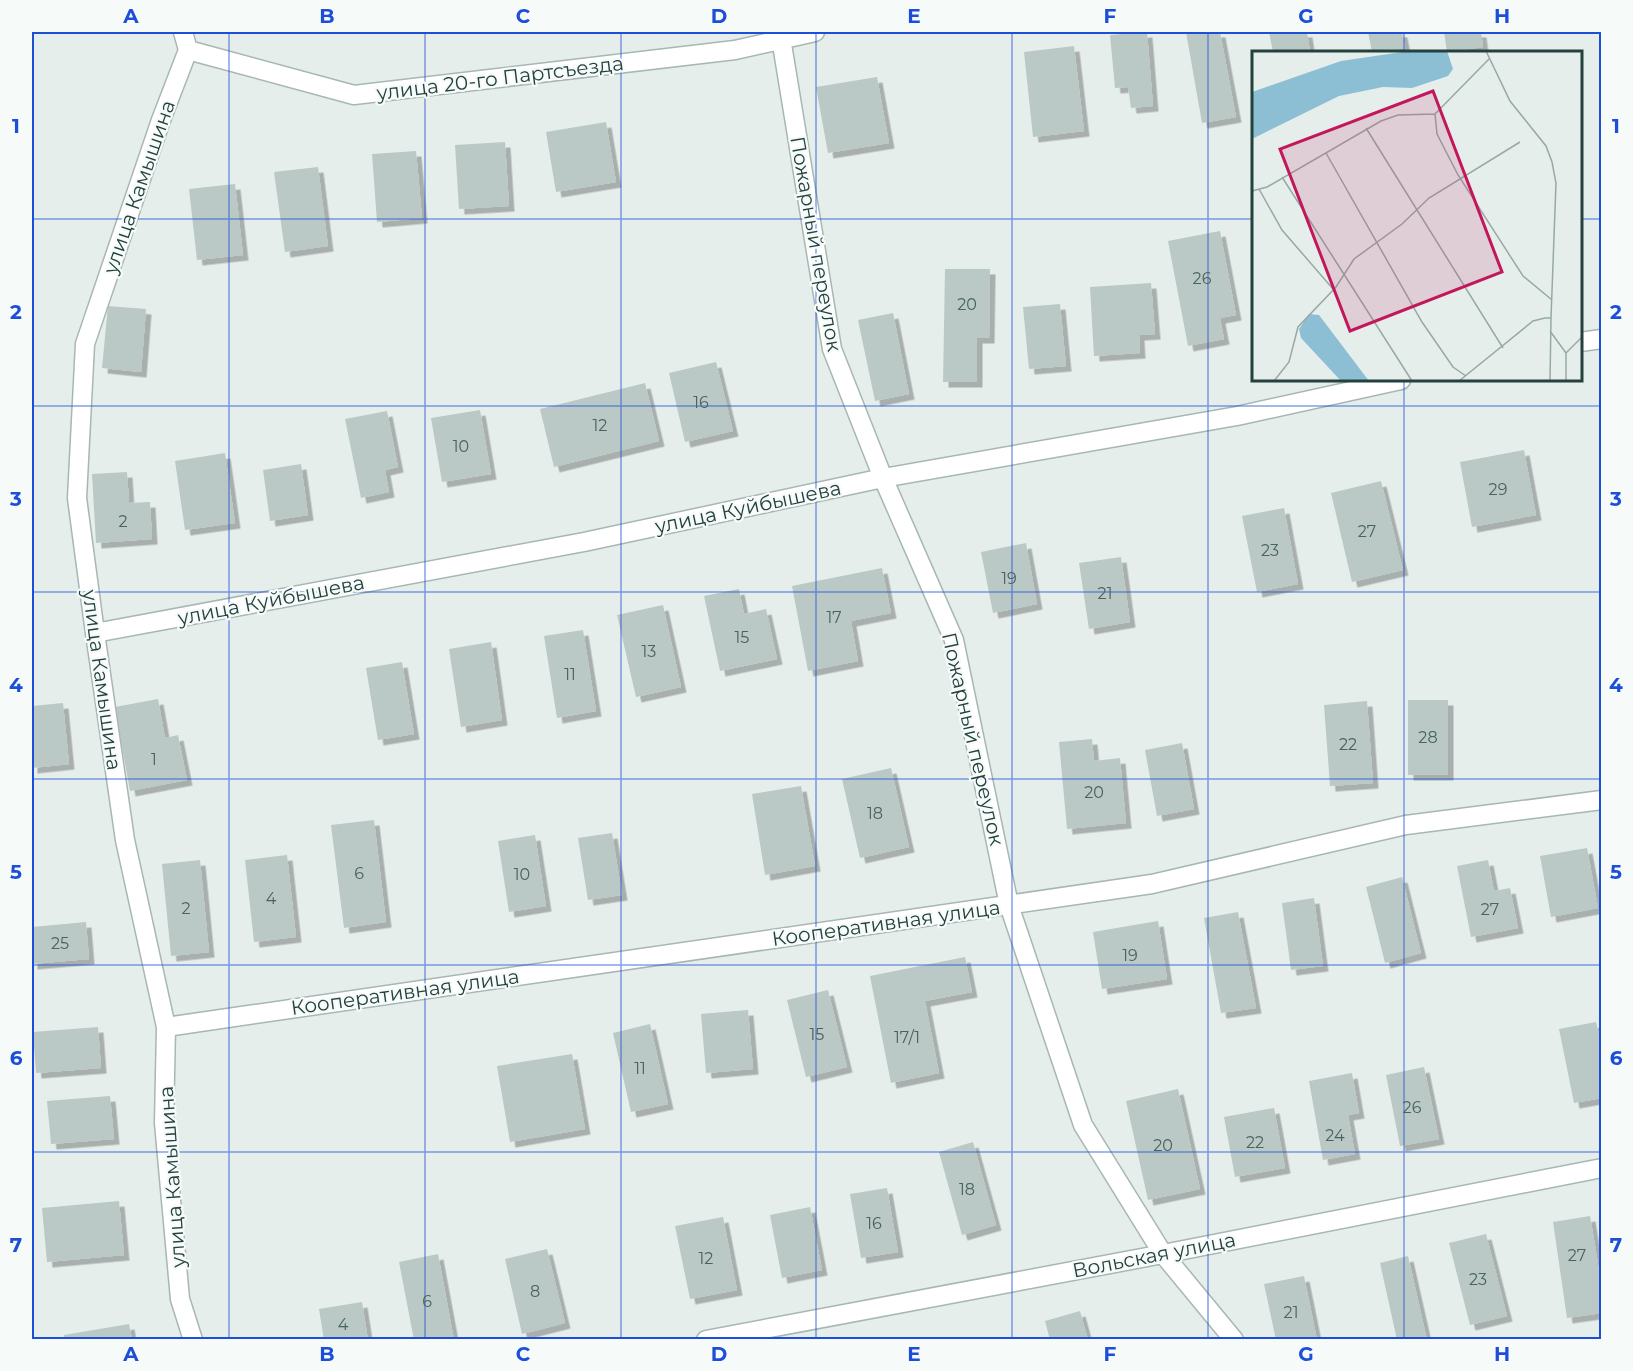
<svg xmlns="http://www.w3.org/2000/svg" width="1633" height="1371" font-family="Montserrat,sans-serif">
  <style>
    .building { fill: #bac9c5; filter: url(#shadow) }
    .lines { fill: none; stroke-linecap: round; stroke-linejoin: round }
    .minor-casing { stroke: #a7b7b3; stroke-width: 21 }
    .minor { stroke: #fff; stroke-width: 18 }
    .grid { fill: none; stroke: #1d4ed8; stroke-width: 1.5; stroke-opacity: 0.55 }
    .labels { text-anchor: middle; stroke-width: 4.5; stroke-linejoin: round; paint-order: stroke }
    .number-label { font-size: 16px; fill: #49635f }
    .street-label { font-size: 20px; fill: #23413d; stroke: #f6faf9 }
    .inset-road { fill: none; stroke: #97a9a5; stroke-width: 1.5 }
    .view { fill: #c2185b; fill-opacity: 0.15; stroke: #c2185b; stroke-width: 3 }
    .inset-edge { fill: none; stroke: #23413d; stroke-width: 3 }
    .neatline { fill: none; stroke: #1d4ed8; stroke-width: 2 }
    .grid-label { font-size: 20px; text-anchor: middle; font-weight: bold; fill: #1d4ed8 }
  </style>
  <defs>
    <filter id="shadow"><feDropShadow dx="5.5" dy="5.5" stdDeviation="0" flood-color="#0004"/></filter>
  </defs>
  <rect width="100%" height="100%" fill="#e5eeeb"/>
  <path class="building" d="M1147,32L1153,106L1131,108L1128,87L1115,88L1110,35Z
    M1186,32H1220L1236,117L1202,123Z
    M1269,32H1307L1310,52H1273Z
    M1368,32H1402L1405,48L1385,52H1372Z
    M1444,32H1481L1483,47L1447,52Z
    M1074,46L1084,131L1033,137L1024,52Z
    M877,77L889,143L828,153L816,87Z
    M606,122L616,182L556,192L546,132Z
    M505,142L509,206L459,209L455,145Z
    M416,151L422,218L377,222L372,154Z
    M318,167L328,246L285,252L274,172Z
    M235,184L243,255L197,260L189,189Z
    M1220,231L1236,315L1220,318L1224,339L1188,346L1168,241Z
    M945,269H990L989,338H977V382H943Z
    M1151,283L1155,334L1139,335L1140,353L1094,356L1090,287Z
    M1060,304L1066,366L1029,369L1023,307Z
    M108,306L146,309L141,372L102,368Z
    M893,313L909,394L875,401L858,320Z
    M716,362L733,431L685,442L669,373Z
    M645,383L659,441L554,467L540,409Z
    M480,410L491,474L442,482L431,418Z
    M387,411L398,467L385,470L389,492L361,498L345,419Z
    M1524,450L1536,515L1472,527L1460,462Z
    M225,453L235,523L185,530L175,461Z
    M301,464L308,515L270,521L263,470Z
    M127,472L129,503L150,502L152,539L96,543L92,474Z
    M1381,481L1403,570L1352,582L1331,493Z
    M1284,508L1298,584L1257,592L1242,516Z
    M1026,543L1037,604L993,613L981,552Z
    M1121,557L1130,622L1089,629L1079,563Z
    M882,568L891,613L851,621L858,661L808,671L792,586Z
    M739,589L744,614L766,609L777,659L720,671L704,596Z
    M663,605L681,687L636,697L617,615Z
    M583,630L596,711L557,718L544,636Z
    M491,642L502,720L461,727L449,649Z
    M402,662L414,734L378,740L366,668Z
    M158,699L165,738L178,735L187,780L130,791L115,707Z
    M1408,700H1448V775H1408Z
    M1367,701L1373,783L1330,786L1324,705Z
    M63,703L69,764L32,768V706Z
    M1092,739L1094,761L1120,758L1126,823L1067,829L1059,742Z
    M1182,743L1194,809L1157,816L1145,750Z
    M891,768L909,847L860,858L842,779Z
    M801,786L815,866L765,875L752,794Z
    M374,820L386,922L344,928L331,825Z
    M612,833L622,895L588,900L578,838Z
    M535,835L546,906L509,912L498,841Z
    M1587,848L1598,908L1551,917L1540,856Z
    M287,855L296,937L254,942L245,860Z
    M200,860L209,952L171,956L162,864Z
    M1488,860L1494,891L1510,888L1518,928L1471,937L1457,866Z
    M1402,877L1421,953L1385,963L1366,887Z
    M1314,898L1323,966L1291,970L1282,903Z
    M1238,912L1256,1008L1221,1013L1204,918Z
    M1158,921L1167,979L1102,989L1093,932Z
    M86,922L89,959L32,964V927Z
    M965,957L972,992L925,1001L939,1073L891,1083L870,976Z
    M828,990L847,1067L806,1077L787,1000Z
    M748,1010L753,1069L706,1073L701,1014Z
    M1596,1022L1602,1047V1098L1574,1103L1559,1029Z
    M650,1024L668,1104L631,1112L613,1033Z
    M98,1027L101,1068L36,1073L33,1032Z
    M572,1054L585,1129L510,1142L497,1066Z
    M1424,1067L1439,1139L1400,1146L1386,1075Z
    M1352,1073L1359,1113L1348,1115L1355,1154L1323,1160L1309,1081Z
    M1178,1089L1200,1189L1148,1200L1126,1101Z
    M110,1096L114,1139L51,1144L47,1101Z
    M1274,1108L1285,1168L1235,1177L1224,1117Z
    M973,1142L996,1225L962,1235L939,1152Z
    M887,1188L898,1252L861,1258L850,1194Z
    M119,1201L124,1255L47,1262L42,1208Z
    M810,1207L822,1270L782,1278L770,1215Z
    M1590,1216L1602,1289V1313L1567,1318L1553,1222Z
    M723,1217L737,1290L690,1299L675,1226Z
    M1486,1234L1507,1316L1470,1325L1449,1243Z
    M547,1249L565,1323L522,1334L505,1259Z
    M438,1254L454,1340H414L399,1262Z
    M1408,1256L1427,1340H1397L1380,1263Z
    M1304,1276L1317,1340H1276L1264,1284Z
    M362,1302L368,1340H324L319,1309Z
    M1080,1311L1088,1340H1050L1045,1321Z
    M129,1324L132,1340H64V1335Z"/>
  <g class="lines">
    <defs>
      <path id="minor" d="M183,32L188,50L161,120L85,344L77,498L95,633L125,840L166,1027L164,1123L180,1299L193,1340
        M780,32L832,349L883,478L954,640L1009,905L1083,1125L1163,1254L1234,1340
        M188,50L354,95L735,50L815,32
        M1580,342L1602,339
        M95,633L584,542L883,478L1237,416L1401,380
        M166,1027L1152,884L1406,825L1602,800
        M706,1340L1163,1254L1602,1168"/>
    </defs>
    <use href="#minor" class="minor-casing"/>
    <use href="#minor" class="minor"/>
  </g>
  <path class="grid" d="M229,32V1340M425,32V1340M621,32V1340M816,32V1340M1012,32V1340M1208,32V1340M1404,32V52M32,219H1254M1580,219H1602M1404,380V1340M32,406H1602M32,592H1602M32,779H1602M32,965H1602M32,1152H1602"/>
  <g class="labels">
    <g class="number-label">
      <text x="1202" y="284">26</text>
      <text x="967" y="310">20</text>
      <text x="701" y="408">16</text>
      <text x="600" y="431">12</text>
      <text x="461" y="452">10</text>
      <text x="1498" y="495">29</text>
      <text x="123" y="527">2</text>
      <text x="1367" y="537">27</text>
      <text x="1270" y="556">23</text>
      <text x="1009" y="584">19</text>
      <text x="1105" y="599">21</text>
      <text x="834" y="623">17</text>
      <text x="742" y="643">15</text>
      <text x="649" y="657">13</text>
      <text x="570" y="680">11</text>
      <text x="1428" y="743">28</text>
      <text x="1348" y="750">22</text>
      <text x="154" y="765">1</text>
      <text x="1094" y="798">20</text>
      <text x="875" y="819">18</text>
      <text x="359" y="879">6</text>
      <text x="522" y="880">10</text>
      <text x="271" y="904">4</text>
      <text x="186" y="914">2</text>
      <text x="1490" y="915">27</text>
      <text x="60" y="949">25</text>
      <text x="1130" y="961">19</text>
      <text x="817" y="1040">15</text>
      <text x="907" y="1043">17/1</text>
      <text x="640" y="1074">11</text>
      <text x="1412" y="1113">26</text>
      <text x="1335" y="1141">24</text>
      <text x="1255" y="1148">22</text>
      <text x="1163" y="1151">20</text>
      <text x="967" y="1195">18</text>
      <text x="874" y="1229">16</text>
      <text x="1577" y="1261">27</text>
      <text x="706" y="1264">12</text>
      <text x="1478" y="1285">23</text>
      <text x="535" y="1297">8</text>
      <text x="427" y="1307">6</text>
      <text x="1291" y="1318">21</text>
      <text x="343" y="1330">4</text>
    </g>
    <g class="street-label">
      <text transform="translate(500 78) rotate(-7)" y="7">улица 20-го Партсъезда</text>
      <text transform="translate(139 187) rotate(-71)" y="7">улица Камышина</text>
      <text transform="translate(816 244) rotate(80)" y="7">Пожарный переулок</text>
      <text transform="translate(748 507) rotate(-12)" y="7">улица Куйбышева</text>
      <text transform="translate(271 600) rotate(-11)" y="7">улица Куйбышева</text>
      <text transform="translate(102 680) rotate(82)" y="7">улица Камышина</text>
      <text transform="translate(973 739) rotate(77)" y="7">Пожарный переулок</text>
      <text transform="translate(886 923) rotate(-8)" y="7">Кооперативная улица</text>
      <text transform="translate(405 992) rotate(-8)" y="7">Кооперативная улица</text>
      <text transform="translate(172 1177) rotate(-94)" y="7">улица Камышина</text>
      <text transform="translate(1154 1255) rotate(-11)" y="7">Вольская улица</text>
    </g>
  </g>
  <g transform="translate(1252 51)">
    <rect width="330" height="330" fill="#e5eeeb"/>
    <path d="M157,0H195L201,18L196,25L160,37L131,36L87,45L0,88V41L89,10ZM57,263L67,264L117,330H89L49,287L47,278Z" fill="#8cbfd4"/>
    <path class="inset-road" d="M234,0L258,50L294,95L300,111L304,132L299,267M183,63L185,83L206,124L271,225L300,249M114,77L251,297M74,102L170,271L201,316L214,325M30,126L160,330M7,138L30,179L81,238M0,140L15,136L129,70L146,64L183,63L237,8M298,280L314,302V330M314,302L330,286M22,330L37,311L46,276L84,236L102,208L150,173L177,147L268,91M207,330L281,270L293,267H299L298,330"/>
    <path class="view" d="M181,40L250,221L98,280L28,98Z"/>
    <rect width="330" height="330" class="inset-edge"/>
  </g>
  <rect width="1633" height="1371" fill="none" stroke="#f6faf9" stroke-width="66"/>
  <rect x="33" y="33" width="1567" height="1305" class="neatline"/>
  <g class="grid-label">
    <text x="131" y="23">A</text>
    <text x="327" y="23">B</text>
    <text x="523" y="23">C</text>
    <text x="719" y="23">D</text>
    <text x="914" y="23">E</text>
    <text x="1110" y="23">F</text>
    <text x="1306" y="23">G</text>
    <text x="1502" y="23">H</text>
    <text x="16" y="133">1</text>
    <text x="1616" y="133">1</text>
    <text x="16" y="319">2</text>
    <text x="1616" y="319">2</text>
    <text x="16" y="506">3</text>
    <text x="1616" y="506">3</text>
    <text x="16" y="692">4</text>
    <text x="1616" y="692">4</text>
    <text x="16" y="879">5</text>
    <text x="1616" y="879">5</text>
    <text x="16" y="1065">6</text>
    <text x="1616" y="1065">6</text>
    <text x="16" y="1252">7</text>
    <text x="1616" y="1252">7</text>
    <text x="131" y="1361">A</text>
    <text x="327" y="1361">B</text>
    <text x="523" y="1361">C</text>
    <text x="719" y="1361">D</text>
    <text x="914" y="1361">E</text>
    <text x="1110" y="1361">F</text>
    <text x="1306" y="1361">G</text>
    <text x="1502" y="1361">H</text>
  </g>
</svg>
